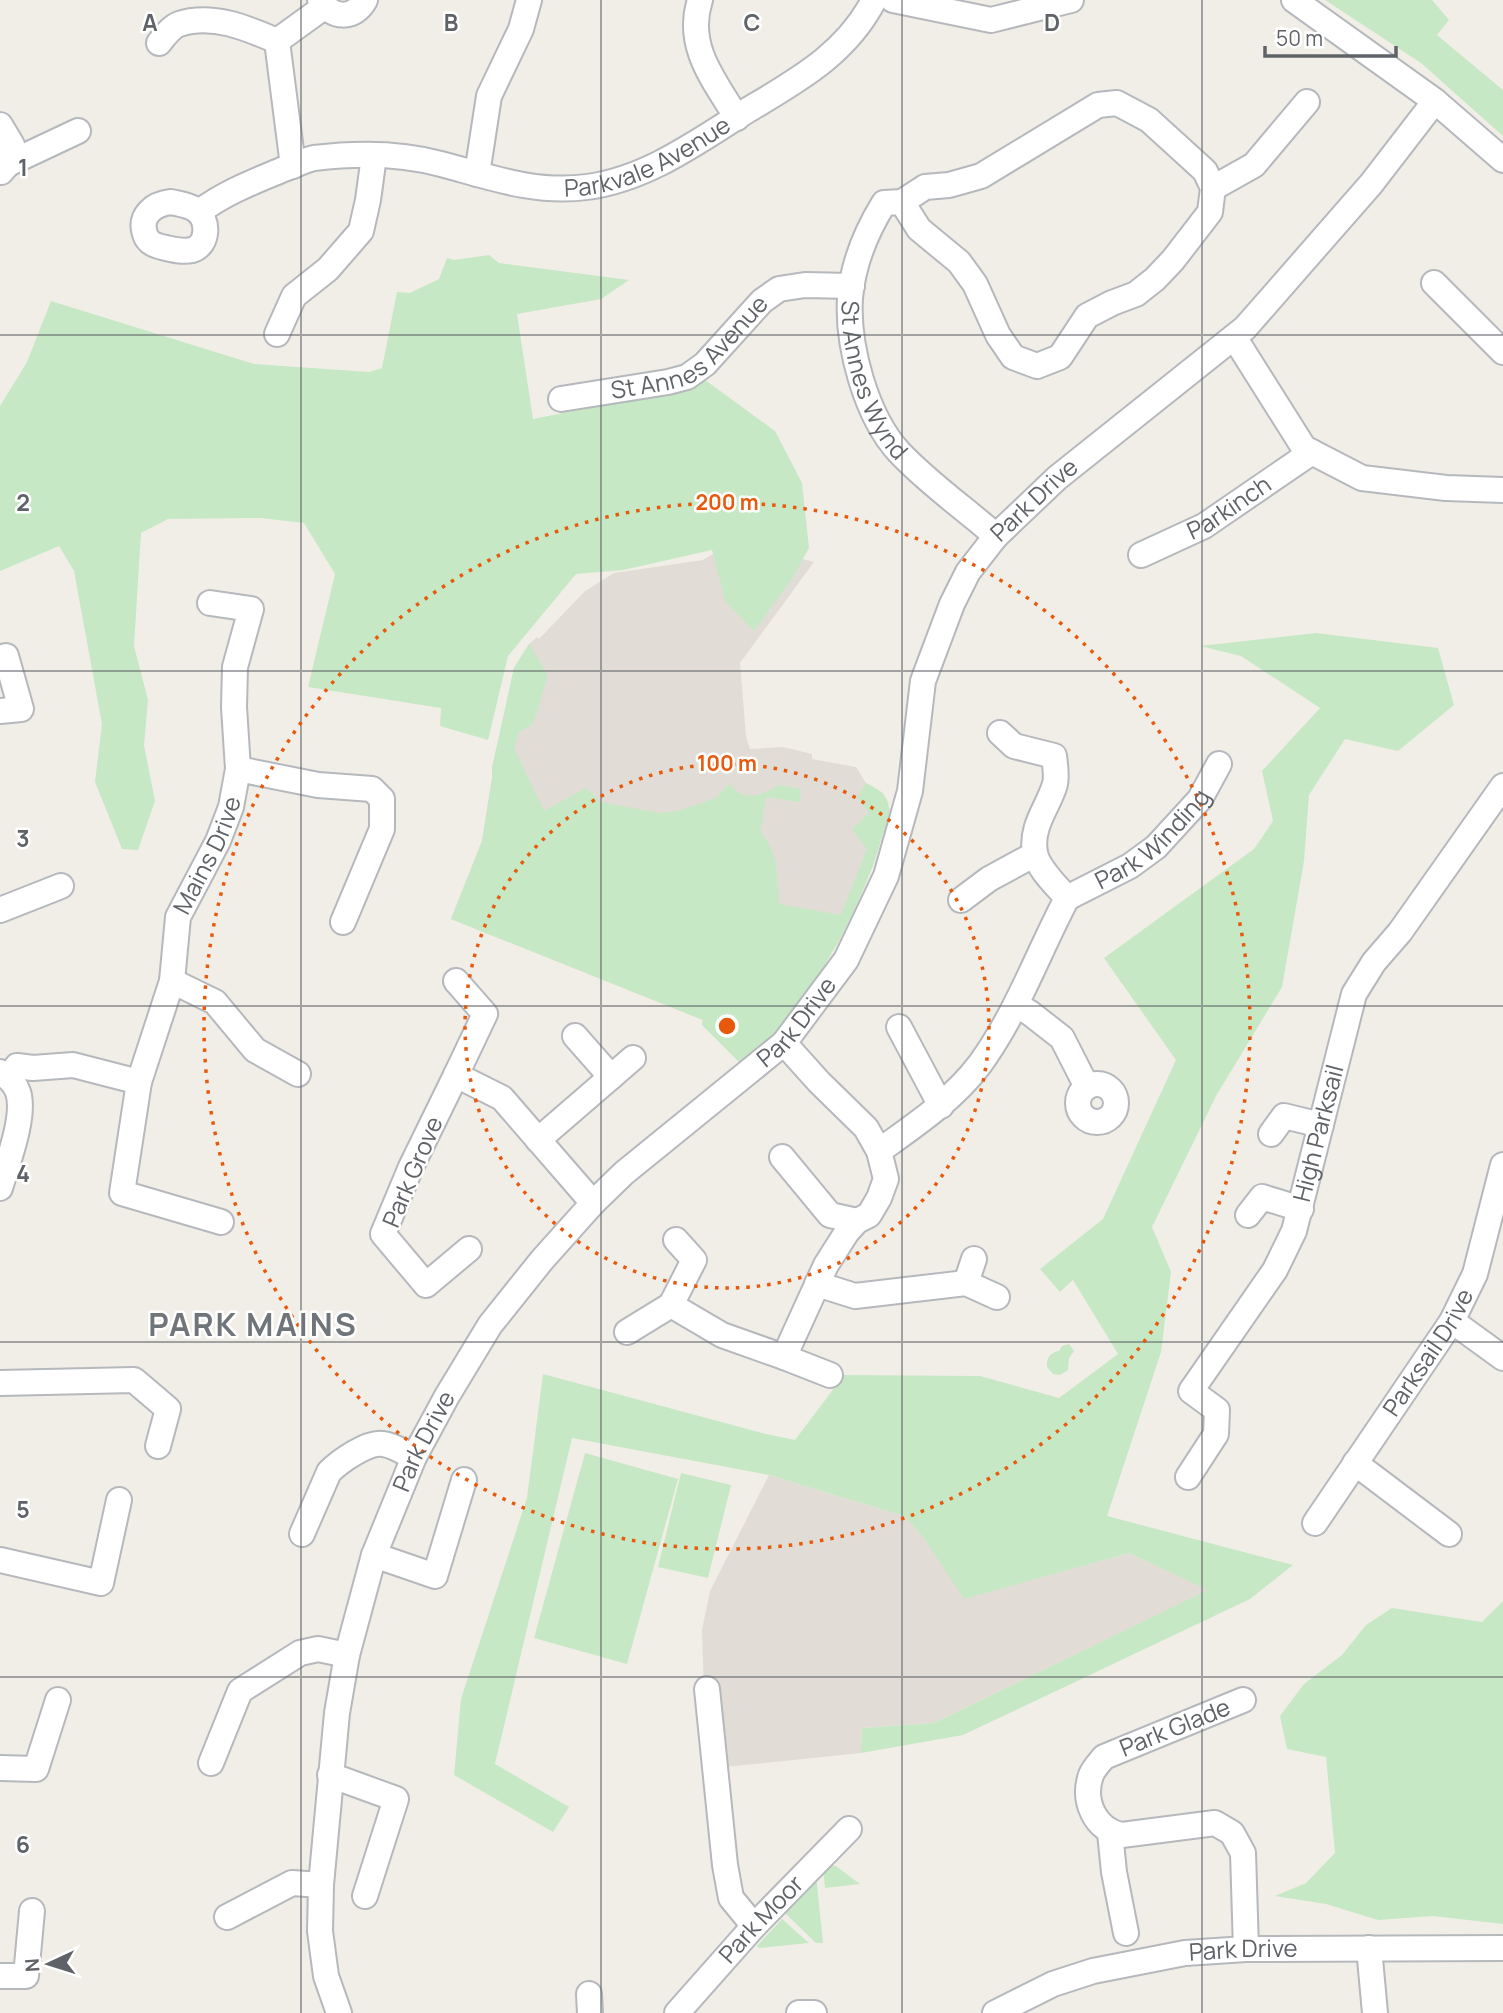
<svg xmlns="http://www.w3.org/2000/svg" width="1503" height="2013" font-family="Manrope,sans-serif">
  <style>
    .education { fill: #e1ddd6 }
    .green { fill: #c6e8c4 }
    .lines { fill: none; stroke-linecap: round; stroke-linejoin: round }
    .minor-casing { stroke: #b5b8bc; stroke-width: 28 }
    .minor { stroke: #fff; stroke-width: 24 }
    .grid { fill: none; stroke: #5f6368; stroke-width: 2; stroke-opacity: 0.55 }
    .ring { fill: none; stroke: #e8590c; stroke-width: 3.5; stroke-dasharray: 3.5 7 }
    .labels { text-anchor: middle; stroke-width: 5; stroke-linejoin: round; paint-order: stroke }
    .street-label { font-size: 24px; fill: #5f6368; stroke: #fff }
    .district-label { font-size: 32px; font-weight: bold; letter-spacing: 2px; fill: #70757a; stroke: #fff }
    .grid-label { font-size: 23px; text-anchor: middle; font-weight: bold; fill: #5f6368; stroke: #fff; stroke-width: 5; stroke-linejoin: round; paint-order: stroke }
    .centre { fill: #e8590c; stroke: #fff; stroke-width: 3.5 }
    .ring-label { font-size: 21px; text-anchor: middle; font-weight: bold; fill: #e8590c; stroke: #fff; stroke-width: 5; stroke-linejoin: round; paint-order: stroke }
  </style>
  <rect width="100%" height="100%" fill="#f1eee8"/>
  <path class="education" d="M726,546L796,557L814,562L740,663L746,736L750,749L783,747L812,754V759L856,767L866,783L883,793L890,810L873,866L838,943L790,1013L702,1025L703,1020L451,919L482,841L492,778V768L514,668L529,644L537,637L539,639L585,591L614,573L703,560Z
    M769,1475L904,1516L924,1538L965,1598L1129,1553L1209,1590L934,1723L862,1728L861,1753L706,1769L702,1630L710,1591Z"/>
  <path class="green" d="M1325,0H1432L1449,20L1437,35L1503,90V136L1421,63Z
    M489,255L499,263L629,280L601,299L517,314L533,419L681,390L701,377L775,431L802,483L809,548L793,577L754,631L725,601L712,550L623,570L576,574L508,656L488,740L440,726L441,708L308,687L335,574L304,523L261,518L168,519L141,533L134,646L148,700L144,745L155,801L138,850L122,849L95,782L102,724L74,571L59,546L0,571V406L27,362L51,301L254,364L369,372L382,368L397,292L410,293L439,279L447,258L454,260Z
    M1316,633L1438,648L1454,705L1398,751L1345,739L1309,795L1304,861L1282,987L1216,1096L1152,1227L1171,1272L1161,1352L1107,1516L1293,1565L1250,1599L963,1735L861,1753L862,1728L934,1723L1208,1590L1129,1553L964,1599L924,1538L904,1516L769,1475L572,1438L495,1764L569,1807L553,1832L454,1775L461,1699L527,1498L543,1374L766,1434L795,1440L844,1375L980,1376L1059,1398L1118,1354L1073,1280L1060,1292L1040,1269L1103,1219L1176,1060L1104,958L1254,849L1273,821L1262,771L1320,708L1241,656L1200,646Z
    M529,644L548,675L533,724L519,732L514,748L544,811L586,788L601,802L660,813L678,811L716,798L729,784C746,803 759,796 779,785L801,789L800,802L766,797L760,832C779,852 777,877 779,904L841,915L867,849L852,829L869,813L857,797L866,783C878,789 889,795 889,809C890,819 883,831 881,840C857,921 806,1010 741,1064L702,1025L703,1020L451,919L482,841L492,778V768L514,668Z
    M1069,1344L1074,1351L1069,1358L1068,1370L1060,1375L1053,1374L1047,1367C1046,1358 1051,1352 1059,1351L1062,1346Z
    M585,1453L678,1479L627,1664L534,1638Z
    M681,1473L731,1485L708,1578L658,1567Z
    M1503,1601V1924L1433,1916L1378,1920L1326,1904L1275,1896L1306,1883L1335,1853L1326,1757L1287,1749L1280,1716L1304,1684L1342,1655L1366,1625L1392,1608L1482,1622Z
    M828,1865L836,1866L860,1884L825,1888L823,1867Z
    M816,1874L823,1943H816L783,1911Z
    M782,1919L809,1943L759,1948L757,1946Z"/>
  <g class="lines">
    <defs>
      <g id="minor">
        <path d="M320,0C332,19 354,20 365,0"/>
        <path d="M700,0C685,46 714,80 737,118"/>
        <path d="M893,0L991,20L1071,0"/>
        <path d="M1294,0L1435,101L1503,160"/>
        <path d="M277,41L324,7"/>
        <path d="M159,43C164,37 171,27 179,24C212,13 247,28 277,41L293,166"/>
        <path d="M0,125L12,145L8,164L1,172"/>
        <path d="M8,164L78,131"/>
        <path d="M477,174L489,96L521,29L529,0"/>
        <path d="M1213,188L1254,165L1307,102"/>
        <path d="M171,202C179,204 189,205 196,210C209,219 209,245 192,250C183,252 175,250 166,248C157,246 148,244 145,234C139,216 153,204 171,202Z"/>
        <path id="s1" d="M902,202L919,229L959,262L975,284L998,335L1013,357L1037,366L1060,357L1087,316L1112,303L1136,294L1155,279L1173,260L1210,212L1213,188L1205,171L1149,120L1117,103L1098,105L981,176L949,185L925,187L902,202L884,203C866,232 853,263 850,298C847,346 866,416 899,452C928,483 964,508 996,536"/>
        <path id="s2" d="M199,212C226,192 253,182 284,169C294,166 304,160 314,158C355,153 401,153 441,164C490,177 535,194 587,187C647,179 697,142 748,110C798,80 846,54 874,0"/>
        <path d="M1434,283L1503,352"/>
        <path d="M277,334L294,296L328,269L361,231L368,200L374,156"/>
        <path d="M1234,337L1304,448L1362,478L1446,488L1503,490"/>
        <path id="s3" d="M561,399L668,382L687,377L705,364L762,301L779,289L805,285L852,286"/>
        <path id="s4" d="M1141,555L1204,526L1312,452"/>
        <path d="M0,711L21,709L6,656"/>
        <path d="M238,769L318,785L372,789L382,799V829L343,922"/>
        <path id="s5" d="M1067,898L1130,866L1156,847L1200,799L1219,764"/>
        <path d="M961,900L989,879L1035,854"/>
        <path d="M0,910L61,886"/>
        <path d="M172,981L215,1002L255,1050L298,1074"/>
        <path d="M456,981L485,1014L456,1075L502,1098L593,1203"/>
        <path d="M1016,1005L1030,1013L1062,1038L1087,1087"/>
        <path d="M899,1027L941,1106"/>
        <path d="M575,1036L611,1077"/>
        <path d="M0,1072C8,1077 15,1083 18,1092C26,1116 7,1164 0,1188"/>
        <path d="M456,1075L411,1167L383,1234L426,1285L469,1249"/>
        <path id="s6" d="M9,1078L17,1066L33,1068L73,1065L139,1082L172,981L178,917L218,841L231,807L238,769L234,707L235,667L251,609L210,603"/>
        <path d="M139,1082L122,1193L221,1222"/>
        <circle cx="1097" cy="1103" r="19"/>
        <path d="M1271,1134L1284,1116L1321,1125"/>
        <path d="M538,1140L633,1058"/>
        <path d="M879,1151C915,1125 953,1100 980,1064C1017,1013 1038,953 1067,898C1057,886 1038,869 1035,853C1030,826 1049,806 1055,784C1057,776 1055,764 1054,756L1014,746L1000,733"/>
        <path d="M782,1157L830,1215L857,1221"/>
        <path d="M1248,1215L1262,1197L1301,1209"/>
        <path d="M676,1240L694,1260L671,1305L722,1335L784,1357L826,1265L847,1232L857,1221L869,1215L879,1198L886,1179L879,1151L866,1128L819,1082L784,1043"/>
        <path d="M966,1283L974,1259"/>
        <path d="M817,1284L855,1296L966,1283L997,1297"/>
        <path d="M1452,1321L1503,1358"/>
        <path d="M627,1332L671,1305"/>
        <path d="M784,1357L830,1375"/>
        <path d="M0,1383L134,1380L168,1409L158,1446"/>
        <path d="M1355,1463L1449,1534"/>
        <path id="s7" d="M1188,1477L1216,1434L1217,1410L1191,1391L1275,1270L1294,1231L1354,994L1374,962L1400,932L1503,786"/>
        <path id="s8" d="M1315,1523L1452,1321L1475,1274L1503,1165"/>
        <path d="M302,1534L329,1472C339,1462 368,1441 383,1444C393,1445 405,1453 414,1457"/>
        <path d="M374,1555L435,1576L464,1480"/>
        <path d="M0,1560L101,1583L119,1500"/>
        <path d="M707,1689L725,1865L731,1898L754,1926"/>
        <path d="M1243,1700L1104,1757C1099,1763 1094,1768 1091,1775C1082,1801 1095,1830 1122,1835L1215,1823L1232,1833L1243,1853L1246,1949"/>
        <path d="M211,1763L240,1691L300,1653L318,1649L347,1655"/>
        <path d="M0,1768L36,1769L58,1700"/>
        <path d="M330,1775L396,1799L365,1896"/>
        <path d="M1110,1833L1114,1872L1126,1933"/>
        <path d="M227,1917L292,1883L321,1885"/>
        <path d="M1369,1948L1375,2013"/>
        <path d="M0,1976H26L32,1911"/>
        <path d="M589,1994L590,2013"/>
        <path id="s9" d="M339,2013L326,1976L320,1931L321,1885L337,1713L347,1655L374,1555L414,1457L447,1396L490,1325L542,1260L593,1203L624,1173L784,1043L846,960L886,876L910,791L923,681L952,604L968,572L996,536L1057,478L1245,328L1371,184L1435,101"/>
        <path id="s10" d="M677,2013L754,1926L849,1829"/>
        <path d="M799,2013H814"/>
        <path id="s11" d="M995,2013L1053,1984L1093,1971L1185,1953L1246,1949L1503,1948"/>
      </g>
    </defs>
    <use href="#minor" class="minor-casing"/>
    <use href="#minor" class="minor"/>
  </g>
  <path class="grid" d="M301,0V2013M601,0V2013M902,0V2013M1202,0V2013M0,335H1503M0,671H1503M0,1006H1503M0,1342H1503M0,1677H1503"/>
  <g class="ring">
    <circle cx="727" cy="1026" r="262"/>
    <circle cx="727" cy="1026" r="523"/>
  </g>
  <g class="labels">
    <g class="street-label">
      <text dy="8" stroke="none"><textPath href="#s2" startOffset="471">Parkvale Avenue</textPath></text>
      <text dy="8" stroke="none"><textPath href="#s3" startOffset="144">St Annes Avenue</textPath></text>
      <text dy="8" stroke="none"><textPath href="#s1" startOffset="1060">St Annes Wynd</textPath></text>
      <text dy="8" stroke="none"><textPath href="#s9" startOffset="1745">Park Drive</textPath></text>
      <text dy="8" stroke="none"><textPath href="#s4" startOffset="100">Parkinch</textPath></text>
      <text dy="8" stroke="none"><textPath href="#s5" startOffset="105">Park Winding</textPath></text>
      <text dy="8" stroke="none"><textPath href="#s6" startOffset="378">Mains Drive</textPath></text>
      <text dy="8" stroke="none"><textPath href="#s9" startOffset="1157">Park Drive</textPath></text>
      <text dy="8" stroke="none"><textPath href="#s7" startOffset="399">High Parksail</textPath></text>
      <text transform="translate(413 1172) rotate(-67)" y="8">Park Grove</text>
      <text dy="8" stroke="none"><textPath href="#s8" startOffset="205">Parksail Drive</textPath></text>
      <text dy="8" stroke="none"><textPath href="#s9" startOffset="590">Park Drive</textPath></text>
      <text transform="translate(1175 1728) rotate(-22)" y="8">Park Glade</text>
      <text dy="8" stroke="none"><textPath href="#s10" startOffset="126">Park Moor</textPath></text>
      <text dy="8" stroke="none"><textPath href="#s11" startOffset="259">Park Drive</textPath></text>
    </g>
    <g class="district-label">
      <text x="253" y="1336">PARK MAINS</text>
    </g>
  </g>
  <g class="grid-label">
    <text x="150" y="31">A</text>
    <text x="451" y="31">B</text>
    <text x="752" y="31">C</text>
    <text x="1052" y="31">D</text>
    <text x="23" y="176">1</text>
    <text x="23" y="511">2</text>
    <text x="23" y="847">3</text>
    <text x="23" y="1182">4</text>
    <text x="23" y="1518">5</text>
    <text x="23" y="1853">6</text>
  </g>
  <circle cx="727" cy="1026" r="10" class="centre"/>
  <g class="ring-label">
    <text x="727" y="510">200 m</text>
    <text x="727" y="771">100 m</text>
  </g>
  <g transform="translate(49 1964) rotate(266)" stroke="#ffffff" stroke-width="5" paint-order="stroke">
  <path d="M0-5L12 26L0 18L-12 26Z" fill="#5f6368"/>
  <text y="-10" font-size="19" font-weight="bold" text-anchor="middle" fill="#5f6368">N</text>
  </g>
  <path d="M1265 46v10h131v-10" fill="none" stroke="#5f6368" stroke-width="3.5"/>
  <text x="1276" y="46" font-size="21" fill="#5f6368" stroke="#ffffff" stroke-width="5" paint-order="stroke">50 m</text>
</svg>
